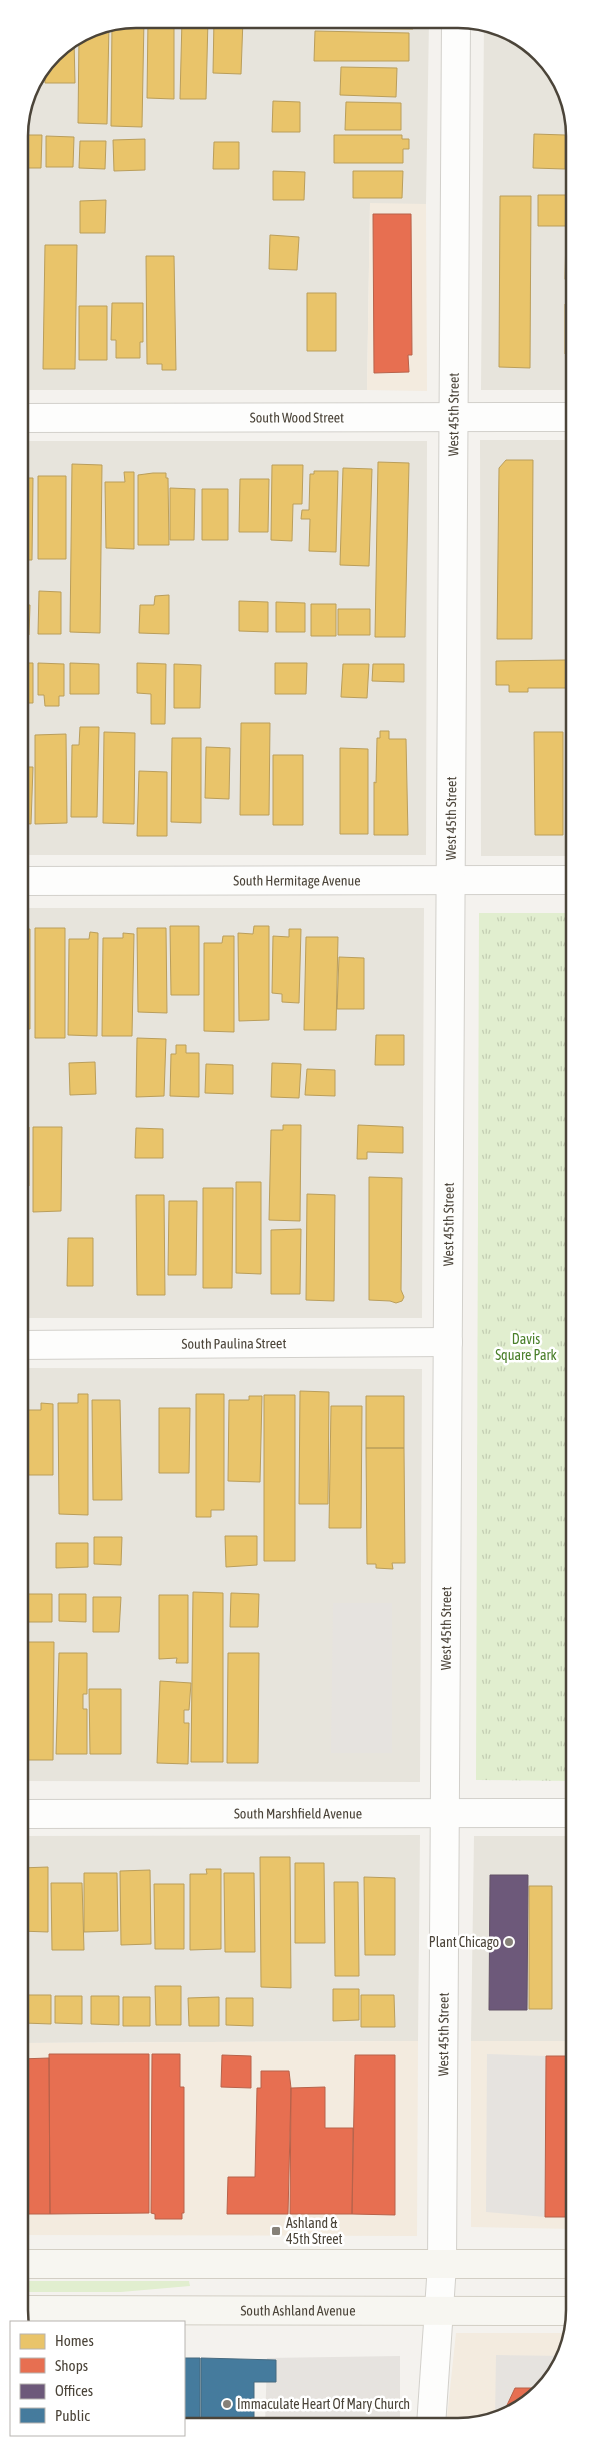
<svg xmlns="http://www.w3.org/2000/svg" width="594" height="2446" font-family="'Asap Condensed',sans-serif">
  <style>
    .residential { fill: #e7e4dc }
    .commercial { fill: #f3ebdf }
    .green { fill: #e1eecf }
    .park { fill: url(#park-tufts) }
    .parking { fill: #e6e3df }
    .homes { fill: #e9c46a; stroke: #ba9e5b }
    .shops { fill: #e76f51; stroke: #b8624a }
    .offices { fill: #6d597a; stroke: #635366 }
    .public { fill: #457b9d; stroke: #476a7f }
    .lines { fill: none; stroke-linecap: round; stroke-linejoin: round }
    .minor-casing { stroke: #d2d0cb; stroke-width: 30 }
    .secondary-casing { stroke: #d3cfc5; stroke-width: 30 }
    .minor { stroke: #fdfdfc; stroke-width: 28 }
    .secondary { stroke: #f7f6f1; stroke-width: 28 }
    .poi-dot { fill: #868178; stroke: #fff; stroke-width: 2 }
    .labels { text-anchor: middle; stroke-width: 5; stroke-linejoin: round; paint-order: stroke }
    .street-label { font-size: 14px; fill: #4b4439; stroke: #fff }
    .park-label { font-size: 14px; fill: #4a7f2a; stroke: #fff }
    .poi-label { font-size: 14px; fill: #4b4439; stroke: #fff; text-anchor: start }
    .rim { fill: none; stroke: #4b4439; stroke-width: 2.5 }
  </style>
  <defs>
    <pattern id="park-tufts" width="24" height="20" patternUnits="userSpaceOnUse" patternTransform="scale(1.25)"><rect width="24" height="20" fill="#e1eecf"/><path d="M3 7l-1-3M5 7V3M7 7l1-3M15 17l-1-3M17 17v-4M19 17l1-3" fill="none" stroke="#c3cdb2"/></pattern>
  </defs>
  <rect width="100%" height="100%" fill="#f4f2ee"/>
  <path class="residential" d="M135,19L429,21L426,204H370L367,390H19V128L28,90L53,53L91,28Z
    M484,22L541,53L574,120V390H481Z
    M480,440H574V856H481Z
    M19,441H427L426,855H19Z
    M19,908H424L422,1318H19Z
    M19,1368L422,1369L420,1782L20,1781Z
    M420,1835L418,2041L20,2043V1836Z
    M474,1836H575V2041H471Z"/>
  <path class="commercial" d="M370,203L426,204L427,391L367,390Z
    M418,2041L417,2236L20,2235V2043Z
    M471,2041H575V2229L471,2227Z
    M456,2333H571L566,2356L546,2388L511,2415L474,2426H446Z"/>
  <path class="green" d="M20,2281H189L190,2286L121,2292H20Z"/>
  <path class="park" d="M479,913H575V1781L476,1780Z"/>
  <path class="parking" d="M333,1603H392V1753H331Z
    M487,2054L546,2056L545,2217L486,2212Z
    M496,2355L566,2356L546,2388L511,2415L495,2420Z
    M400,2356V2426L265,2425L267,2358Z"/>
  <path class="homes" d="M135,19H144L142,127L111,126L112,23Z
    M148,19H174V99L147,98Z
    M182,19H208L206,99H180Z
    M214,19H243L241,74L213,73Z
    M269,20L413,21V29L269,28Z
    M109,24L107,124L78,123L79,36L91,28Z
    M315,31L409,33V61H314Z
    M74,39L75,83H45V64L53,53Z
    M341,67L397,68L396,97L340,95Z
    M273,101L300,102V132H272Z
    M346,102L401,103V130H345Z
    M19,132V135H42L41,168H19Z
    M534,134L565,135V169L533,168Z
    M334,135H402V139H409V149H403V163H334Z
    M46,136L74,137L73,167H46Z
    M570,137H574V167H570Z
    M145,139V170L114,171L113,140Z
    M80,141H106L105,169L79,168Z
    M214,142H239V169H213Z
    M273,171L305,172L304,200H273Z
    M353,171H403L402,198H353Z
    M538,195H574V226H538Z
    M500,196H531L530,368L499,367Z
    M106,200L105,233H80V201Z
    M566,233H574V354H565V304L570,301V287L565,279Z
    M270,235L299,237L297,270L269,269Z
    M45,245H77L75,369H43Z
    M146,256H174L176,370H162V364H147Z
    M307,293H336V351H307Z
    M112,303H143V342H140V358H116V340H111Z
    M79,306H107V360H79Z
    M506,460H533L532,639H497L499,468Z
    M378,462L409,463L405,637H375Z
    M72,464L102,465L100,633L70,632Z
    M272,465H303L302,504H293L292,541L271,540Z
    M343,468L372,469L369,566L340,565Z
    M314,471H338L336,552L309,551L310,519H301L302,510H309L310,474H314Z
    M574,471V593H570L571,474Z
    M124,472H134V549L106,548L105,482H125Z
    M153,473H166V478H168L169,545H138V475Z
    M38,476H66V559H38Z
    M19,478H33L32,560H19Z
    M240,479H269L268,532H239Z
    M170,488L195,489L194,540H170Z
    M202,489H228V540H202Z
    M39,591L61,592V634H38Z
    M169,595V634L139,633L140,605H154L155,596Z
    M239,601L268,602V632L239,631Z
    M276,602L305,603V632H276Z
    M311,604H336V636H311Z
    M19,605H30L29,635H19Z
    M570,606H574V637H569Z
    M338,609H370V635H338Z
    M566,660V688H528V692H509V685H496V661Z
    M19,663H33V703H19Z
    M38,663L64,664V696H59V706H45L44,695H38Z
    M70,663L99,664V694H70Z
    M137,663L166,664L165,724H151V694L137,693Z
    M275,663H307L306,694H275Z
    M174,664L201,665L200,708H174Z
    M343,664H369L367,698L341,697Z
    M373,664H404V682L372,681Z
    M570,665H574V698H570Z
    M241,723H270L269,815H240Z
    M80,727H99L97,817H71L72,745H79Z
    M570,729H574V822H570Z
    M380,731H389V739H406L408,835H374V782L376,783L377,738H380Z
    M104,732L135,733L134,824L103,823Z
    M534,732H563V835H535Z
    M66,734L67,823L35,824V735Z
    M172,738H201V823L171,822Z
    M206,747L230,748L229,799L205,798Z
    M340,748L368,749V834H340Z
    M273,755H303V825H273Z
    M19,767H33L31,824L19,823Z
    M139,771L167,772V836H137Z
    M170,926H199V995H171Z
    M254,926H269V1020L239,1021L238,933L253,934Z
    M35,928H65V1038H35Z
    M137,928H166L167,1013L138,1012Z
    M19,929H30V1029H19Z
    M289,929H301L299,1003L282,1002V994L272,993L273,936L289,937Z
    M90,932L98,933L97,1036L68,1035L69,939H89Z
    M123,933L134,934L132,1036H102L103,938H123Z
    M223,936H234V1032L204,1031V943H222Z
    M306,937H338L336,1030H304Z
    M339,957L364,958V1009H337Z
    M376,1035H404V1065H375Z
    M137,1038L166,1039L164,1096L136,1097Z
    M176,1045H186V1053H199V1097L170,1096L171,1054H176Z
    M95,1062L96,1094L70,1095L69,1063Z
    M272,1063L301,1064L299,1098L271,1097Z
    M206,1064L233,1065V1094L205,1093Z
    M307,1069L335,1070V1096L305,1095Z
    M283,1125H301L300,1221L269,1220L271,1130H283Z
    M358,1125L403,1127V1153L367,1152V1159H357Z
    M19,1127H29V1186H19Z
    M33,1127H62L61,1211L33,1212Z
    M136,1128L163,1129V1158H135Z
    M369,1177L402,1178L401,1290L404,1297L402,1301L396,1303L390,1301L369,1300Z
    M236,1182H261V1274L236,1273Z
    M203,1188H233L232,1288H203Z
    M307,1194L335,1195L334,1301L306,1300Z
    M136,1195H164L165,1295H137Z
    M169,1201H197L196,1275H168Z
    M301,1229L300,1294H271V1230Z
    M68,1238H93V1286H67Z
    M300,1391L329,1392L328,1504H299Z
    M78,1394H88V1515L59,1514L58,1403H78Z
    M196,1394H224V1510H211V1517H196Z
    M264,1395H295V1561H264Z
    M249,1396H262L260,1482L228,1481L229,1400H249Z
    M366,1396H404V1448H366Z
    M92,1400H120L122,1500H93Z
    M41,1403L53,1404V1475H24V1410H41Z
    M331,1406H362L361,1528H329Z
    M159,1408H190L189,1473H159Z
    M366,1448H404L405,1563H392L393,1569L376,1568V1564H367Z
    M225,1536H257V1565L226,1567Z
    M94,1537H122L121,1565L94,1564Z
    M56,1543H88V1567L56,1568Z
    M193,1592L223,1593V1762H191Z
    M231,1593L259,1594L258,1627H230Z
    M25,1594H52V1622H25Z
    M59,1594H86V1622L59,1621Z
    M159,1595H188V1663H176L177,1658L159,1659Z
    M93,1597H121L119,1632H93Z
    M24,1642H54L53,1760H22Z
    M59,1653H87V1694H83V1709H87V1754H56Z
    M228,1653H259L258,1763H227Z
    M160,1681L191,1683L189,1710H184V1723H189L188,1764L157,1763Z
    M89,1689H121V1754H90Z
    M260,1857H290L291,1988L261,1987Z
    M295,1863H324L325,1943H295Z
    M48,1867V1932L20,1931V1868Z
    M206,1869H221V1949L190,1950V1874H207Z
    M150,1870L151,1944L121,1945L120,1871Z
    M84,1873H117L118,1931L84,1932Z
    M224,1873H254L255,1952H225Z
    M364,1877L395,1878V1955H365Z
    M334,1882H358L359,1976H335Z
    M51,1883H82L84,1950H52Z
    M154,1884H184V1949H155Z
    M529,1886H552V2009H529Z
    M155,1986H181V2025H156Z
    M333,1989H359V2020L333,2021Z
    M24,1995H51V2024L24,2023Z
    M361,1995H394L395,2027H361Z
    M55,1996H82V2024L55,2023Z
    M91,1996H119V2025L91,2024Z
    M123,1997H150V2026H123Z
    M219,1997V2026H189L188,1998Z
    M226,1998H253V2026L226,2025Z"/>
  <path class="shops" d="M373,214H411L412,355H408L409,372L374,373Z
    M49,2054H149V2213L50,2214Z
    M152,2054H180V2087H184V2213H182V2219H155V2214L151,2213Z
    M222,2055L251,2056V2088L221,2087Z
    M355,2055H395V2215L352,2214Z
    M546,2056H575V2217H545Z
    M49,2058L50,2214H20V2059Z
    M261,2071H289L291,2088L288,2214H227L228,2177H255L257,2088H261Z
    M325,2087V2128H353L352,2214H290L291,2088Z
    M515,2388H546L511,2415L501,2418Z"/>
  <path class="offices" d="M490,1875H528L527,2010H489Z"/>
  <path class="public" d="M184,2358H200V2425H184Z
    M201,2358L276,2360V2382H254V2425H201Z"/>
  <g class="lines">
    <defs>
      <g id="minor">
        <path id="s1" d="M19,418L574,417"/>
        <path id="s2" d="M19,881L574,880"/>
        <path id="s3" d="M19,1345L448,1342"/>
        <path id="s4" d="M20,1814L575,1813"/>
        <path id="s5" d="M431,2426L442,2265L456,21"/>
      </g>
      <g id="secondary">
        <path d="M20,2264H575"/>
        <path id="s6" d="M20,2310L575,2311"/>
      </g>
    </defs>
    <use href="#minor" class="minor-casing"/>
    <use href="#secondary" class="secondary-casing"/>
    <use href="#minor" class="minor"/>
    <use href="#secondary" class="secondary"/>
  </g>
  <g class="poi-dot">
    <circle cx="509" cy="1942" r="5"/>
    <rect x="271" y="2226" width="10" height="10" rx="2.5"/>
    <circle cx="227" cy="2404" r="5"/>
  </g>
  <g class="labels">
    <g class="street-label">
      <text dy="5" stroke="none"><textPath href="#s5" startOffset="2012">West 45th Street</textPath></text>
      <text dy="5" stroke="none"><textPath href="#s1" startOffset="278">South Wood Street</textPath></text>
      <text dy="5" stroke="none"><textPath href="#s5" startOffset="1608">West 45th Street</textPath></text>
      <text dy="5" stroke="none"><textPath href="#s2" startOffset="278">South Hermitage Avenue</textPath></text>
      <text dy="5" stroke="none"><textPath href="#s5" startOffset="1202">West 45th Street</textPath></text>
      <text dy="5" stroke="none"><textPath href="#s3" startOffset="215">South Paulina Street</textPath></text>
      <text dy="5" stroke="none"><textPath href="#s5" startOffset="798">West 45th Street</textPath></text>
      <text dy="5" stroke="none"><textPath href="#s4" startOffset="278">South Marshfield Avenue</textPath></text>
      <text dy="5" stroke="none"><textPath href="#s5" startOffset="392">West 45th Street</textPath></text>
      <text dy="5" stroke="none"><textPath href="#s6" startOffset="278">South Ashland Avenue</textPath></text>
    </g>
    <g class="park-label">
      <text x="526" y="1344">Davis<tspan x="526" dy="16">Square Park</tspan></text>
    </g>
    <g class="poi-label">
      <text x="499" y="1947" text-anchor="end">Plant Chicago</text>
      <text x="286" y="2228">Ashland &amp;<tspan x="286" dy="16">45th Street</tspan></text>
      <text x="237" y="2409">Immaculate Heart Of Mary Church</text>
    </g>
  </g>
  <path d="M0 0H594V2446H0ZM136 28H458A108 108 0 0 1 566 136V2310A108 108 0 0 1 458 2418H136A108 108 0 0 1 28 2310V136A108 108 0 0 1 136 28Z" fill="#fff" fill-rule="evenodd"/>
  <path class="rim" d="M136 28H458A108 108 0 0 1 566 136V2310A108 108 0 0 1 458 2418H136A108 108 0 0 1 28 2310V136A108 108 0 0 1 136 28Z"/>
  <rect x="10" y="2321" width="175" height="115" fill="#ffffff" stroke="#b7b4b0"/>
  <rect x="20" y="2334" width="25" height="15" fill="#e9c46a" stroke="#b7b4b0"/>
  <text x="55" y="2346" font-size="15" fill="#4b4439">Homes</text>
  <rect x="20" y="2358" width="25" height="15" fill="#e76f51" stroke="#b7b4b0"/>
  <text x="55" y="2371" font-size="15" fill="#4b4439">Shops</text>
  <rect x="20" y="2384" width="25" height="15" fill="#6d597a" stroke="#b7b4b0"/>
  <text x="55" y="2396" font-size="15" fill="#4b4439">Offices</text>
  <rect x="20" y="2408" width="25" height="15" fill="#457b9d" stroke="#b7b4b0"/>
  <text x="55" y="2421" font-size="15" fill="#4b4439">Public</text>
</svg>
